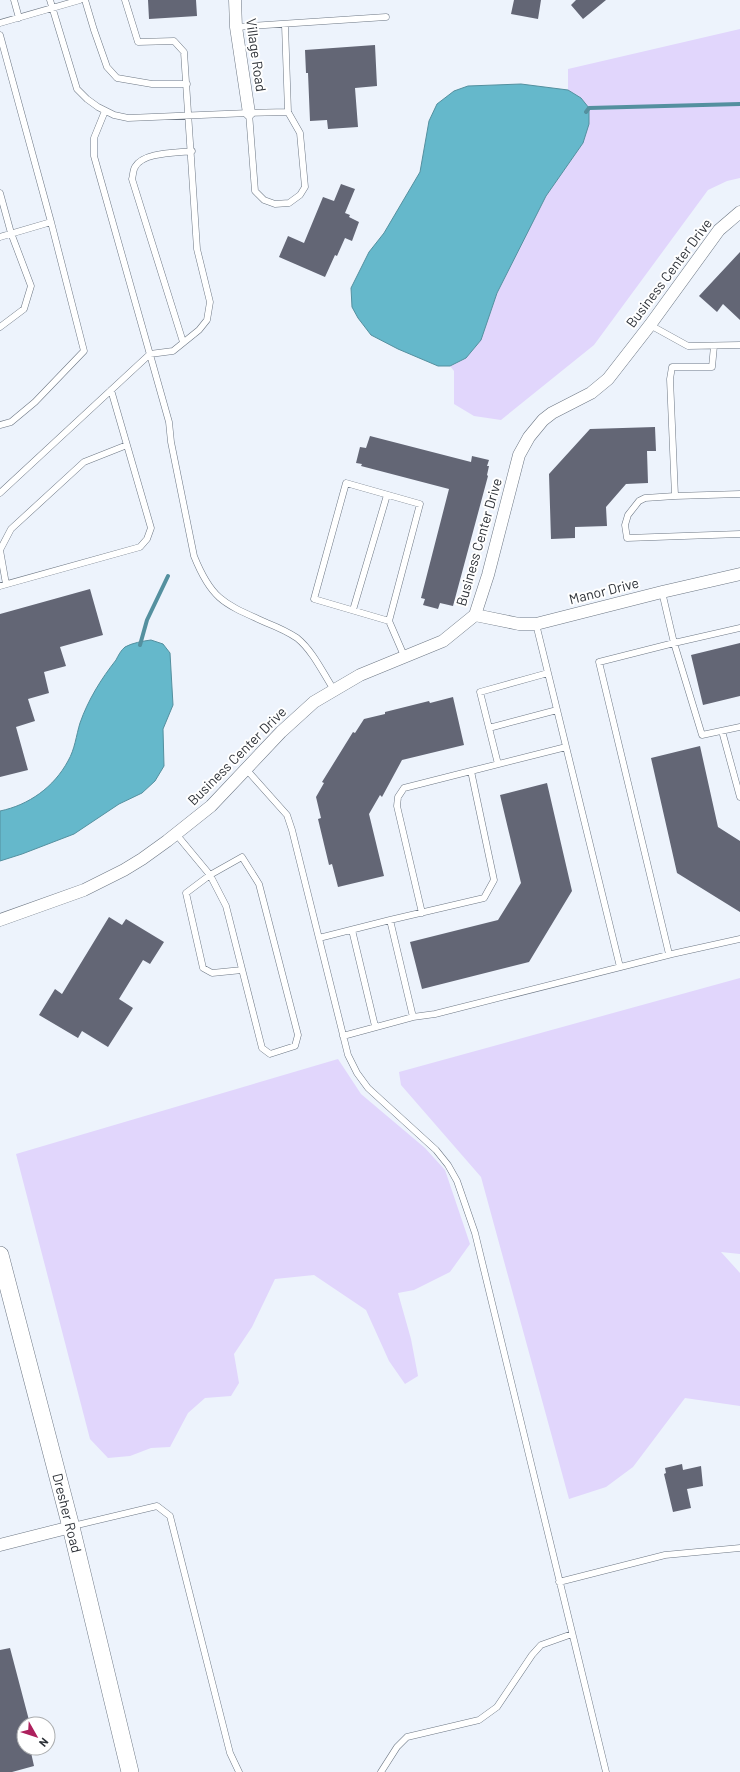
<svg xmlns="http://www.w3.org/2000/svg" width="740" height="1772" font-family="Barlow,sans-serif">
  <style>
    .green { fill: #e1d6fc }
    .water { fill: #65b8cb; stroke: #54909f }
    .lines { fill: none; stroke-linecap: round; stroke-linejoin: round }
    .stream { stroke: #54909f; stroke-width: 4 }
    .building { fill: #636675 }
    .lane-casing { stroke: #6d7784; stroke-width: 7 }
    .street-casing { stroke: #6d7784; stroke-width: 13 }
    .secondary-casing { stroke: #6d7784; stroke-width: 18 }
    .lane { stroke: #fff; stroke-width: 6 }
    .street { stroke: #fff; stroke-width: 12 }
    .secondary { stroke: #fff; stroke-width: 17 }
    .labels { text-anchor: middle; stroke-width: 4; stroke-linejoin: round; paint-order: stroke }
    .street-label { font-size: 14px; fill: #2e3238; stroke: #fff }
  </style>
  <rect width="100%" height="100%" fill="#edf3fc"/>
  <path class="green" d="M740,29V178L727,181L708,190L594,345L501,420L474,416L454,404V371L450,366L466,358L481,340L497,293L546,196L583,143L581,98L568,90V69Z
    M740,978V1254L721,1252L740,1273V1406L685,1398L633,1467L606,1487L569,1499L481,1177L401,1085L399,1072Z
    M338,1059L361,1094L425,1148L445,1170L470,1244L450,1272L414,1290L398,1293L411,1339L418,1376L405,1384L389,1361L366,1310L314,1275L275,1279L252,1327L234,1354L239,1383L231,1396L205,1398L188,1413L170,1447L151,1448L130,1456L108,1458L90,1439L16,1154Z"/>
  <path class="water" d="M521,84L568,90L581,98L589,108V124L583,143L546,196L497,293L481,340L466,358L450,366H438L398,349L371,335L358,318L352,307L351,288L369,252L384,233L420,172L429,121L437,104L454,91L468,86Z
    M151,640L163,644L170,653L173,705L163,729L164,766L155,781L142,793L119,804L74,834L22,854L0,861V811C29,805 54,787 68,761C75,749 76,736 80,723C88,700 101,679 116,660C118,656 121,650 125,647C132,643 143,641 151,640Z"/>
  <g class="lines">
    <path class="stream" d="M586,112L589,108L740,104
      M140,645L147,620L168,576"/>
  </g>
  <path class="building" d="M148,0H196L197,16L149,19Z
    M514,0H541L538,19L511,14Z
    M576,0H606L583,19L571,5Z
    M375,45L377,86L355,88L358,127L328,129L327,120L310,121L308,73H306L305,50Z
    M341,184L355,189L345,213L350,215L349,217L359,222L352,241L345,238L337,256L335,255L325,277L279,257L288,236L304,243L323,197L334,201Z
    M740,252V320L723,304L717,312L699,296Z
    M655,427L656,451H647L648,483L626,484L606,507L607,526L575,527V538L551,539L549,474L590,429Z
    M370,436L471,462L472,456L489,460L487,466H489L487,475L488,476L453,606L440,603L438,609L423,605L425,599L421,598L449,489L361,466L362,464L356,463L360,447L366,448Z
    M90,589L103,635L60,647L66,666L44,672L49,693L28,699L35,721L16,727L28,770L0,777V614Z
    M740,643V696L703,705L691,655Z
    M453,697L464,745L402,760L382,797L380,795L369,814L384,876L338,887L332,864L329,865L318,819L321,818L316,797L324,783L322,782L353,732L355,733L364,719L385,714V712L429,701L430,703Z
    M700,746L718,827L740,841V912L677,873L651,758Z
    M547,783L572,891L529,962L422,989L410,942L498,920L521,883L500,795Z
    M109,917L122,925L126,919L164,942L150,964L143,960L119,999L133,1008L108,1047L82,1031L78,1038L39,1015L55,989L62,994Z
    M682,1464L683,1470L701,1466L703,1486L687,1489L691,1508L673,1512L664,1474L666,1473L665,1468Z
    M10,1648L30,1724H24V1748H30L34,1766L12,1772H0V1650Z"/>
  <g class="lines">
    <defs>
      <path id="lane" d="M14,0L19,18
        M50,0L77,89L87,99L98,107L114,115L128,118L249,113
        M85,0L94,30L107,67L117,78L152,84H187
        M0,23L80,0
        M285,25L288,112L300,133L305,187L300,195L289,203L275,204L264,200L255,191L249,113L288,112
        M236,27L386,17
        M0,35L51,222
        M105,111L94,138V156L169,422L171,442L194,556C212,601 225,604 267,623C277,627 288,632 297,638C313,651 323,673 334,690
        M0,193L11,233L31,286L24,309L0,327
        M0,237L51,222L84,351L35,402L11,422L0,425
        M650,325L688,346L740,345
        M183,342L132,179C133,176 133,170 135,167C143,152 176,153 192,151
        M714,346L712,367H672L670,379L675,496L645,498L639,501L628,515L625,525L627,538L740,534
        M0,493L150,354L173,351L199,330L207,320L210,302L197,249L184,52L174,41L138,42L125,0
        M675,496L740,494
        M6,584L0,550L11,529L84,462L127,445
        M0,586L140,547L147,539L151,528L111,390
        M662,592L674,643L702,735L740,727
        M353,610L387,495
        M389,621L314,599L346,483L420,504L389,621L405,658
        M536,624L620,967
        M489,728L557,710
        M722,731L740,797
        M498,764L480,692L548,673
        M246,769L287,815L292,830L348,1055L357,1073L368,1088L436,1150L448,1165L457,1181L475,1233L606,1772
        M176,834L210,875L226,906L262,1048L270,1054L295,1046L298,1035L259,884L242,857L210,875L186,893L203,968L212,973L242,970
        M422,913L397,806L398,797L404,788L471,771
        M352,930L375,1026
        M319,938L390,920
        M669,954L599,662L674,643L740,628
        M413,1017L390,920L484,898L494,880L471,771L566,747
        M343,1036L413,1017L435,1014L672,954L740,939
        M73,1526L157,1506L170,1516L230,1753L239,1772
        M559,1582L665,1555L740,1548
        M381,1772L397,1747L407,1737L479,1720L497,1707L532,1655L541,1645L572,1634"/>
      <path id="street" d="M235,0L236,27L249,113
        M475,615L519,624H536L662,592L740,574
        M0,920L84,890L124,870L142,859L167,841L211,806L281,732L314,702L360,675L443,641L475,615L488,575L519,455L529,437L543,420L552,413L591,393L608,379L650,325L719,230L740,212
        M0,1545L71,1527"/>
      <path id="secondary" d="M0,1255L71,1527L130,1772"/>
    </defs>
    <use href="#lane" class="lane-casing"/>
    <use href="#street" class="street-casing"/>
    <use href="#secondary" class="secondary-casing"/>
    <use href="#lane" class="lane"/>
    <use href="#street" class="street"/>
    <use href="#secondary" class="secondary"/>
  </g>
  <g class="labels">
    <g class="street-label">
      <text transform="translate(256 55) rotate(82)" y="5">Village Road</text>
      <text transform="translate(669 273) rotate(-53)" y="5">Business Center Drive</text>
      <text transform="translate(479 542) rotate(-74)" y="5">Business Center Drive</text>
      <text transform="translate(604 591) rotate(-14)" y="5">Manor Drive</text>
      <text transform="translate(237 756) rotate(-45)" y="5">Business Center Drive</text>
      <text transform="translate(67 1513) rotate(76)" y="5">Dresher Road</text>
    </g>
  </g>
  <g transform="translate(36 1736) rotate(129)"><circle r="19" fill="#ffffff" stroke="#abadaf"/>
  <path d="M0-3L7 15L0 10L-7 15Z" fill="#ad205d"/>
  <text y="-6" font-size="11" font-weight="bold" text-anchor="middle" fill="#2e3238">N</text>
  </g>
</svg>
